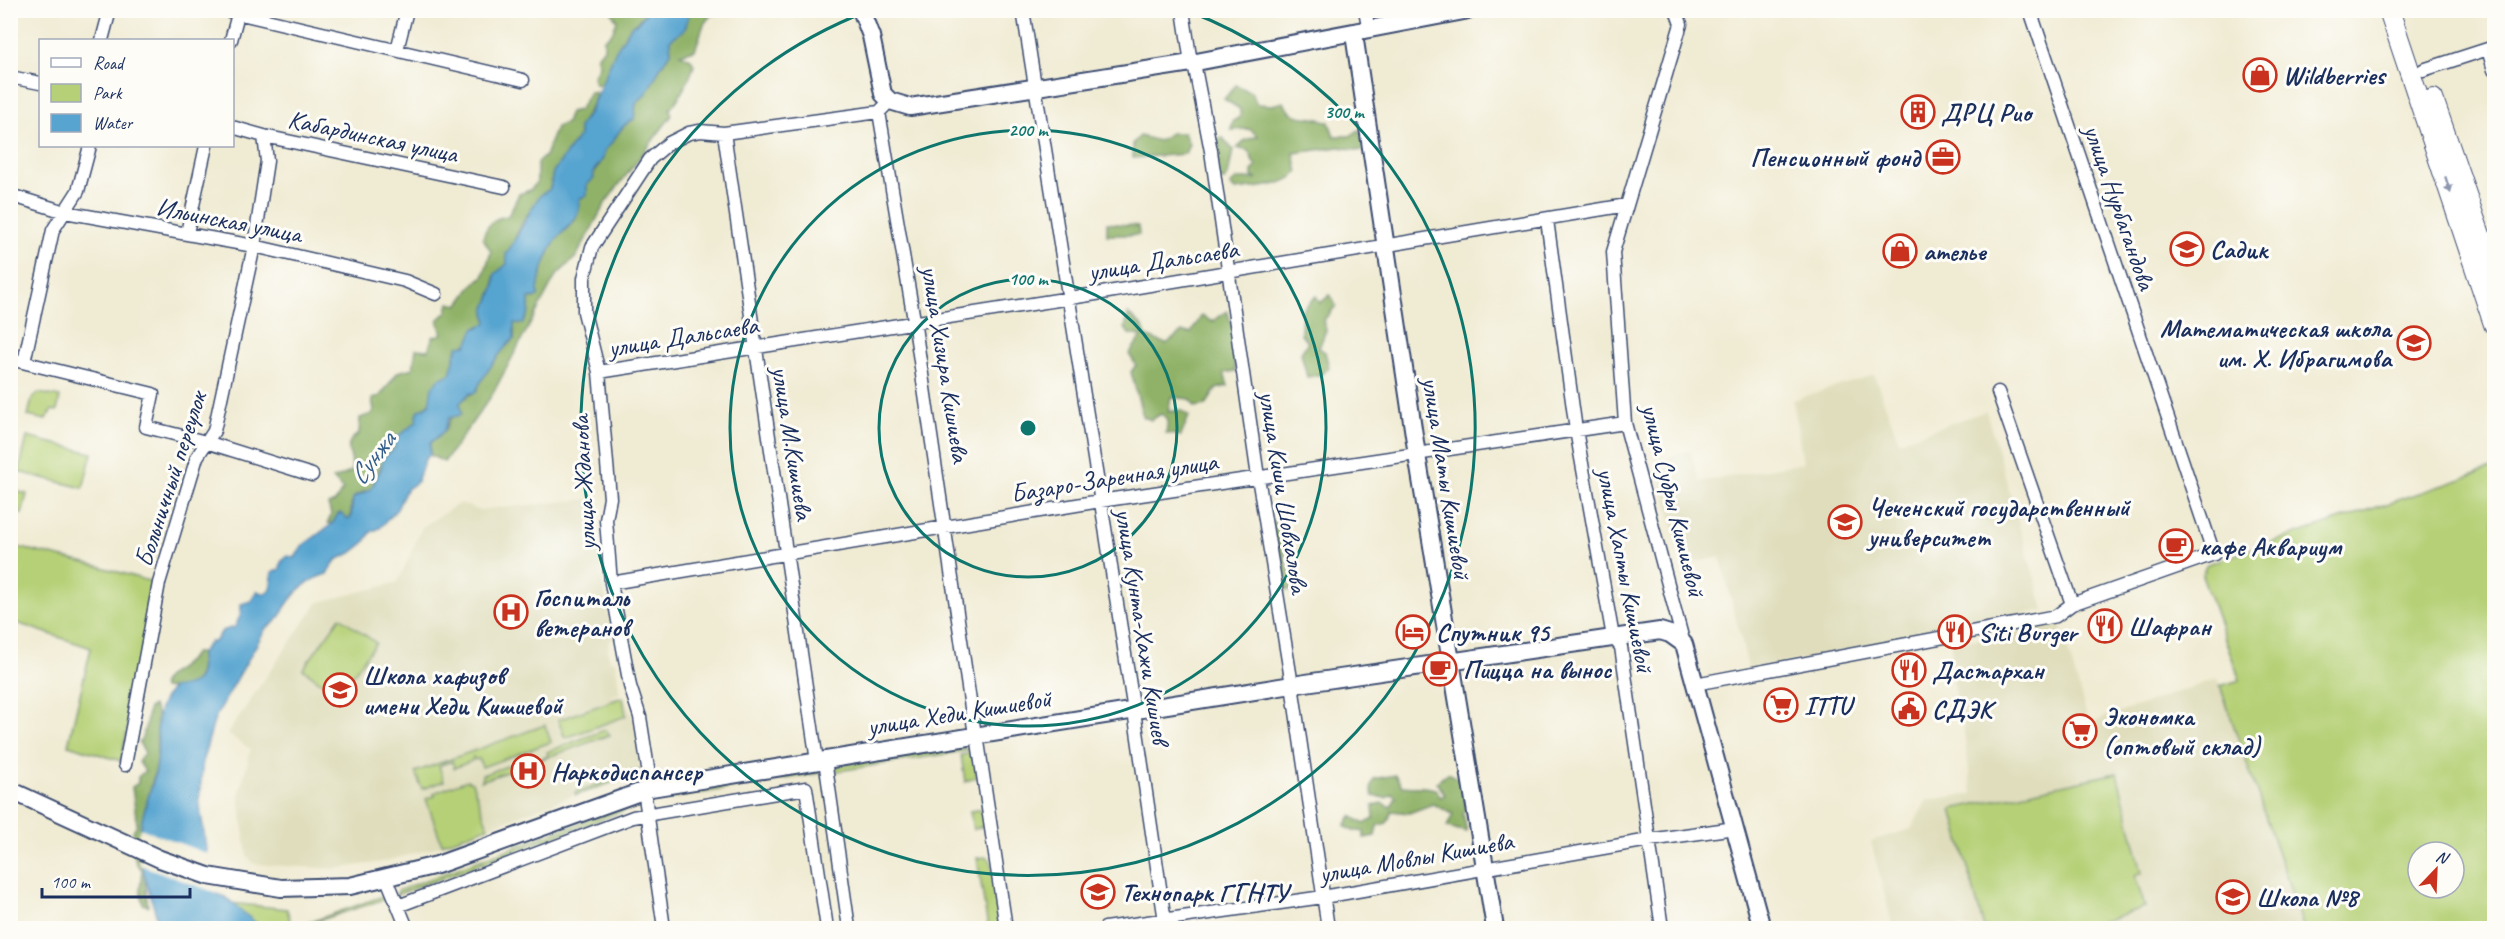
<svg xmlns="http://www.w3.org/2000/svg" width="2505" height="939" font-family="Caveat,sans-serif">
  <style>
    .built { fill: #dfddbb }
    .green { fill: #b5d076; stroke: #68806a; stroke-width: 1.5; fill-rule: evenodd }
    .forest { fill: #90b267; stroke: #567062; stroke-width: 1.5 }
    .water { fill: #57a4d0; stroke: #396a97; stroke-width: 1.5 }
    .pier { fill: #f0ebd3 }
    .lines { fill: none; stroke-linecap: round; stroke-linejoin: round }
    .street-casing { stroke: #3b4b70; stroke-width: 15 }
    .secondary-casing { stroke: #3b4b70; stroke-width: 20 }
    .primary-casing { stroke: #3b4b70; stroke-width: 22 }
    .street { stroke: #fff; stroke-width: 12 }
    .secondary { stroke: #fff; stroke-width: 16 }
    .primary { stroke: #fff; stroke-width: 20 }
    .oneway { fill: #8d97ae }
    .ring { fill: none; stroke: #0f766e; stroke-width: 3 }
    .labels { text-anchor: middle; stroke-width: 6; stroke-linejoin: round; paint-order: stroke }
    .poi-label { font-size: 26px; font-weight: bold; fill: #1b2f5e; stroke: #fdfcf7; text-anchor: start }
    .street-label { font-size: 26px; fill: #1b2f5e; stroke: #fdfcf7 }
    .water-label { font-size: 27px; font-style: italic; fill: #335e8c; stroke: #fdfcf7 }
    .centre { fill: #0f766e; stroke: #fdfcf7; stroke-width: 3 }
    .ring-label { font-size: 18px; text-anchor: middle; font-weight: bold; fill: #0f766e; stroke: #fdfcf7; stroke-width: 6; stroke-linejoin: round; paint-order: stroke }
  </style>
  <rect width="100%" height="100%" fill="#fdfcf7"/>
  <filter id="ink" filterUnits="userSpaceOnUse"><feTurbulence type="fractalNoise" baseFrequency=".0167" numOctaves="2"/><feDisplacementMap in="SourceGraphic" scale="12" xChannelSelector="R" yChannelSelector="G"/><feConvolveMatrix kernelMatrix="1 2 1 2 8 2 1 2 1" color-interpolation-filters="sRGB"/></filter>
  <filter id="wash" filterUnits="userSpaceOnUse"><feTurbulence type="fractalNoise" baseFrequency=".008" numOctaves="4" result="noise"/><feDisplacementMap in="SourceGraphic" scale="24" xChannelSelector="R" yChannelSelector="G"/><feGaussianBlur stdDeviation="1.35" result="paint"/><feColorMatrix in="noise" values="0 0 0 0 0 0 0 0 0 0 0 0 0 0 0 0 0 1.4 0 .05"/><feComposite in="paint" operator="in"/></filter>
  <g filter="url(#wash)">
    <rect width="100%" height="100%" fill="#f0ebd3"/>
    <path class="built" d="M1874,375L1899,441L1986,411L2044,610L1749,670L1720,557L1684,565L1655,462L1690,450L1700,482L1803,463L1793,400Z
      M589,499L596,514L603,583L613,640L609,641L608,652L610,661H615L620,694L609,696L623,697L634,718L640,770L637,774L547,805L427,850L382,862L333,869L254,864L247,855L239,795L251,749L227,734L317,603L398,582L422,527L460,503L478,510Z
      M2060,624L2089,723L2218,678L2304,928H1893L1871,841L1911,829L1927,800L1972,794L1962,716L1953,717V696L1956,694L1948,654L1952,653L1950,644Z"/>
    <path class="green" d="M39,393L60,397L57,411L52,410L45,420L28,416L32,399Z
      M27,437L92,453L83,488L19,472Z
      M2494,468V928H2304L2220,686L2240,680L2202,575L2207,564ZM2418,852H2454V888H2418Z
      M11,490L27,494L22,514L11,511Z
      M13,546L98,566L156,583L121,761L68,745L91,648L11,621L10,556Z
      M340,617L376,643L338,695L303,669Z
      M623,697L626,716L565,738L558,720Z
      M545,725L551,742L482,767L479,759L475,760L473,757L472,761L454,768L452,761L439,766L444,781L422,789L415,772Z
      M605,730L610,735L481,781L482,775L535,756L537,760L548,756L547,752Z
      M961,747L971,750L832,772L837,766Z
      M974,753L977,777L965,782L961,755Z
      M640,770L637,774L576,795L575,792Z
      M814,770L821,773L654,801L657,797Z
      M2117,773L2142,873L2135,876L2145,907L2083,928H1984L1952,809Z
      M467,780L472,782L488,827L442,844L426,799L435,796L434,793Z
      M631,804L637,806L396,895L399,890Z
      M978,810L983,811L985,825L973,830L970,811Z
      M987,857L991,861L1000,926L988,928L977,858Z
      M386,895L391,897L297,928L296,927Z
      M221,902L287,909L292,928H226Z"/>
    <path class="forest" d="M611,11H647L625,35L604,81L600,85L595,84L593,77L599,66L597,57L604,48V39L612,33L617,21Z
      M690,11H720L718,14L711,15L704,24L695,50L680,54L691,59L694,65C691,77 678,101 670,109L672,115L606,202L576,257L556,276L492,395L444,462L430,455V443C434,439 441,435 445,430C453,416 458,397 476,392C480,380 504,346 514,339V323L529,312V298L538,297C537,281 547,253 556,240C561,232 570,227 575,220C579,214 577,204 580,197C587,180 601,169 605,150C617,140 618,126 634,119L636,103C653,91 656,67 671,53L670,40L685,29Z
      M1236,85L1251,92L1257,104L1272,105L1283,102C1296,124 1308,113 1329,122L1334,136H1350L1359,130L1365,149L1362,151L1340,147L1294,153L1298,173C1281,188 1257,187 1235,190L1230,185L1237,179H1257L1252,177V171L1257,166L1253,162L1249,151L1237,148L1244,141L1258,136L1249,129L1231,130L1233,121L1240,117V109L1224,99Z
      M590,92H595L596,96L579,129V136L553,172L550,189L540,196L534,208L525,217L510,249L507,264L494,277V287L485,311L487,323L474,329L469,343L456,350V359L450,374L437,381L429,405L421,409L416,422L398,437L396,448L385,456L371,489L356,495L351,505V518L348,520L338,514L332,524L328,523L331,514L328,505L335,502L343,489L333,479L351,472C356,454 338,446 359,434L360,418L372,414L374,410L372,399L380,396L398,372L413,368L416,349L428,350L433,337L442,334L438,320L447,312L449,303L458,305C467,295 472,282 483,277L491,252L483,238C486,225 495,217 508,216L519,194L530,190L537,182V163L545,156L556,127L566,123L570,112L579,110Z
      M1171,133H1184L1189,144L1185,154L1133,158V143L1140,136L1159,141Z
      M1223,138L1233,150L1228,176L1223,181L1219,178L1216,139Z
      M1107,223L1138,226L1139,235H1107Z
      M1330,295L1336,306L1323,321L1326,330L1319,348L1325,352L1329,368L1320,375L1307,377L1301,353L1308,342L1301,334L1302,310L1316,296L1320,303Z
      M1227,311L1236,337L1232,349L1236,371L1224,373L1228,386L1216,389L1206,405L1195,407L1190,399L1171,397L1168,412L1180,410L1189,416L1181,436L1166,433L1168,419L1161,414L1151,420L1143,417L1131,372L1136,365L1129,354L1142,336L1129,334L1125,328L1128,314L1143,327L1146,336L1166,344L1182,332L1191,333L1202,315L1212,322Z
      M1275,522L1285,524C1289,540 1283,546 1285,557C1286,572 1294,568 1291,590L1278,591L1268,524Z
      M195,653H201C202,682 195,692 163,688L162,683C170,672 185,667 195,653Z
      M153,706L157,714V763L139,833L148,906L143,904L140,890L142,869C129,861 138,844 133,831L137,824L132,787L138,783V777L145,771L138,761L145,752L139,743C146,734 146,719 149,708Z
      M1448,773L1460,779L1467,810L1463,813L1467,832L1447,827L1453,814L1433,804L1409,813L1392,811L1387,823L1377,826L1375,836L1364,838V831H1353L1345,826L1351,816L1364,824L1374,819L1373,806L1381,803L1391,807L1396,797L1392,794L1386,798L1373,796L1371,787L1374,779L1395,775L1402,786C1414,788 1425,785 1437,790L1440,797L1445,795L1437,782Z"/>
    <path class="water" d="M647,11H690L685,29L670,40L671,53C656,67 653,91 636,103L634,119C618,126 617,140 605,150L603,159L593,172L594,178L587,185V195L579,199C582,218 568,225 557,239C547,252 537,281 538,297L529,298V312L523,324L514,323V339C504,346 480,380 476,392L469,394L460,403L461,415L449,418L444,431L430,443V455L425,459L417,482L406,490L397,509L380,528L371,532L364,543L351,553L336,560L327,574C313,578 300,587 291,599C281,611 281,621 266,628L215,718L203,759L199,802L207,851L201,860L213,892L224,896L262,928H160C152,899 138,865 140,834C141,809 155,786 157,762C160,730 150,715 172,688C201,684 201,680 201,653L210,642H215L222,631L235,627L241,614V604L251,601L257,591L265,594L271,590L272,572L280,569L281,562L288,556L295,558L302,546L332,524L338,514L341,513L348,519L351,518L353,498L371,489L381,469L383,459L395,448V439L416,422L418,411L429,405L432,387L439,379L450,374L458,346L467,345L474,329L487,323L485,311L494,287L495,274L507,264L506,254C519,236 526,216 539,197C542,193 547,192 550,189L553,172L579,136V126L589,113L616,50L632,25L638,23Z"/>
    <path class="pier" d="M140,828L208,854L204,860L207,874L215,890L230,898L140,865L137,838Z"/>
  </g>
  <g filter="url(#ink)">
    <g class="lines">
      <defs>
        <path id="street" d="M224,10L523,80
          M1023,10L1134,711L1166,928
          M1183,10L1191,63
          M1365,10L1369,30
          M1676,10L1681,24L1613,252L1625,423L1684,644
          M102,40L110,10
          M231,40L238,14
          M2488,49L2494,70
          M397,50L407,10
          M1194,63L1211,151L1258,477L1292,685L1328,928
          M2423,70L2494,47
          M10,77L40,83
          M885,106L879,112L914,320L975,735
          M232,127L264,136L504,187
          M724,133L817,761
          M10,195L65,212L254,246L405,281L436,294
          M1547,220L1576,430L1613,637L1621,647L1662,928
          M187,233L206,146
          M10,359L153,394L146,427L206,442L312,475
          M24,362L53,230L78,191L90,146
          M599,372L1102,293L1627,205
          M1998,392L2072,604
          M611,583L1100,501L1625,423
          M1695,684L2056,616L2072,604L2214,554L2030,10
          M977,735L1006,928
          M825,760L849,928
          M125,765L159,583L197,457L214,431L254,246L267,161L264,136
          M651,788L640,717L630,686L611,583L606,520L610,498L599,372L584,312V278L592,247L650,159L669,143L689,133L700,131L724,133L879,112
          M644,790L664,928
          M387,879L398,906
          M407,928L398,906L633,817L806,788L827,928
          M1105,928L1323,897L1649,840L1735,828"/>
        <path id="secondary" d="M861,10L871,36L883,94L890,101L910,107L1191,63L1469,10
          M1354,34L1417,455L1495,928
          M10,790L160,859L208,876L281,888L350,886L437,865L651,788L1292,685L1660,631L1670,634L1684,644L1762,928"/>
        <path id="primary" d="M2389,10L2494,324
          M2433,99L2494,275"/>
      </defs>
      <use href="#street" class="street-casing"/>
      <use href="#secondary" class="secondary-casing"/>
      <use href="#primary" class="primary-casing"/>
      <use href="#street" class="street"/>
      <use href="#secondary" class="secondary"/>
      <use href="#primary" class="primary"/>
    </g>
    <defs><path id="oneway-solid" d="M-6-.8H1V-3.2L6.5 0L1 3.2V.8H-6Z" transform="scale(1.5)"/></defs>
    <use class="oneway" href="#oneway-solid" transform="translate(2448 185) rotate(72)"/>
  </g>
  <g class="ring">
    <circle cx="1028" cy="428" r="149"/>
    <circle cx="1028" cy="428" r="298"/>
    <path d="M1188 11A447 447 0 1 1 868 11"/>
  </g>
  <defs>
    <symbol id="shop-ring" viewBox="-11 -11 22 22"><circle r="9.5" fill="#fdfcf7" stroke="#c8321e" stroke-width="1.5"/><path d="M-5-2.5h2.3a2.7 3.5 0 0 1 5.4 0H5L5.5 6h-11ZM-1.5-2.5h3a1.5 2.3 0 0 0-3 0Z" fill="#c8321e"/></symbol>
    <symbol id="building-ring" viewBox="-11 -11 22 22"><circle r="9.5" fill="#fdfcf7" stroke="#c8321e" stroke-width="1.5"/><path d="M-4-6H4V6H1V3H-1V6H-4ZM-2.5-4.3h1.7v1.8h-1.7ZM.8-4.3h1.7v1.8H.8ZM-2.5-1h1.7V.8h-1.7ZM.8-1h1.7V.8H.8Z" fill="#c8321e"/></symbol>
    <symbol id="office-ring" viewBox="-11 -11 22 22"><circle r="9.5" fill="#fdfcf7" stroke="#c8321e" stroke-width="1.5"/><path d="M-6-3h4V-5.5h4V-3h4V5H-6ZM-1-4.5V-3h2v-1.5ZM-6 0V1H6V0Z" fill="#c8321e"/></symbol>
    <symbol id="school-ring" viewBox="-11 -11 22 22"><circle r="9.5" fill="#fdfcf7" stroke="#c8321e" stroke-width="1.5"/><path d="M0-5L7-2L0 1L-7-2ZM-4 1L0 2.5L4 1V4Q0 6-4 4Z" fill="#c8321e"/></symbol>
    <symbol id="university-ring" viewBox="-11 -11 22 22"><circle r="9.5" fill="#fdfcf7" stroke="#c8321e" stroke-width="1.5"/><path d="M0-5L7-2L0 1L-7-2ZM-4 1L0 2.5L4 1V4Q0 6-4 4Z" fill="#c8321e"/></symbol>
    <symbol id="cafe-ring" viewBox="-11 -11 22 22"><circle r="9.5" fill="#fdfcf7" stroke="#c8321e" stroke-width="1.5"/><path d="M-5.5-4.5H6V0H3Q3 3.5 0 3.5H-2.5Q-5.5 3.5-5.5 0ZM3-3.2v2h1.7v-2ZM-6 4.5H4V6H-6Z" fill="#c8321e"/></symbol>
    <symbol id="hospital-ring" viewBox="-11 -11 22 22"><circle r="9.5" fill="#fdfcf7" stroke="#c8321e" stroke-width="1.5"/><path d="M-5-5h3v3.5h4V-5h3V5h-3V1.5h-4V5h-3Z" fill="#c8321e"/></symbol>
    <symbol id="restaurant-ring" viewBox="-11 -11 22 22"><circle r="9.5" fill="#fdfcf7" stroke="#c8321e" stroke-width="1.5"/><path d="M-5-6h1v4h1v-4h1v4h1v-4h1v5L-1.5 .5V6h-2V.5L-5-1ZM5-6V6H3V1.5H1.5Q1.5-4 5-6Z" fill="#c8321e"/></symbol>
    <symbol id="hotel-ring" viewBox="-11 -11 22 22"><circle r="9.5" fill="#fdfcf7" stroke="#c8321e" stroke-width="1.5"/><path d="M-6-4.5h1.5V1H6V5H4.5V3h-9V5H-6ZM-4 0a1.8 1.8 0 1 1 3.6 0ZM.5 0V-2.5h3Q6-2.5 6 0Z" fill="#c8321e"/></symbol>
    <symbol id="supermarket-ring" viewBox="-11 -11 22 22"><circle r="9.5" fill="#fdfcf7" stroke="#c8321e" stroke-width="1.5"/><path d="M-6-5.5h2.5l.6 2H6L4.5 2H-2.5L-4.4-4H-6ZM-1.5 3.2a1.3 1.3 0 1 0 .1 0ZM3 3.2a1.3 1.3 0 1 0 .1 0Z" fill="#c8321e"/></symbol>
    <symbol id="civic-ring" viewBox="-11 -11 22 22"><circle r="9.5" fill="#fdfcf7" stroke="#c8321e" stroke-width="1.5"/><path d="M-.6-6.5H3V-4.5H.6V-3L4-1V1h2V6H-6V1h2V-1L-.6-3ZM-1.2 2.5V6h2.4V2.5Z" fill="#c8321e"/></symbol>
  </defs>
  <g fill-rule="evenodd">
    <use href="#shop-ring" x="2241" y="56" width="38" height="38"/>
    <use href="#building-ring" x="1899" y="93" width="38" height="38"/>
    <use href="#office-ring" x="1924" y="138" width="38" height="38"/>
    <use href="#school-ring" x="2168" y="230" width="38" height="38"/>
    <use href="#shop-ring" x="1881" y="232" width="38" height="38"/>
    <use href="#school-ring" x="2395" y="324" width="38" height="38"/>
    <use href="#university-ring" x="1826" y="503" width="38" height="38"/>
    <use href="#cafe-ring" x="2157" y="527" width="38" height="38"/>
    <use href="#hospital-ring" x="492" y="593" width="38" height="38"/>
    <use href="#restaurant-ring" x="2086" y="607" width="38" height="38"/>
    <use href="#hotel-ring" x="1394" y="613" width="38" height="38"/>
    <use href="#restaurant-ring" x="1936" y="613" width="38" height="38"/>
    <use href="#cafe-ring" x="1421" y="650" width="38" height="38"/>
    <use href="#restaurant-ring" x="1890" y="651" width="38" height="38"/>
    <use href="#university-ring" x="321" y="671" width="38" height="38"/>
    <use href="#supermarket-ring" x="1762" y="686" width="38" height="38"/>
    <use href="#civic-ring" x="1890" y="690" width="38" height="38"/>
    <use href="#supermarket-ring" x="2061" y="712" width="38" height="38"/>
    <use href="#hospital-ring" x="509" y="752" width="38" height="38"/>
    <use href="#university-ring" x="1079" y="873" width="38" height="38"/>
    <use href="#school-ring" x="2214" y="878" width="38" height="38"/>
  </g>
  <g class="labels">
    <g class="poi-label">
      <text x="2283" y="84">Wildberries</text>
      <text x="1941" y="121">ДРЦ Рио</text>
      <text x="1920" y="166" text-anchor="end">Пенсионный фонд</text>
      <text x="2210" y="258">Садик</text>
      <text x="1923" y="260">ателье</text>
      <text x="2391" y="337" text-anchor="end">Математическая школа<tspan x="2391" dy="30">им. Х. Ибрагимова</tspan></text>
      <text x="1868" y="516">Чеченский государственный<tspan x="1868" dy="30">университет</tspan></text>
      <text x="2199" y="555">кафе Аквариум</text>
      <text x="534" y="606">Госпиталь<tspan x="534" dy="30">ветеранов</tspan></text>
      <text x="2128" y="635">Шафран</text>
      <text x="1436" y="641">Спутник 95</text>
      <text x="1978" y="641">Siti Burger</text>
      <text x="1463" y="678">Пицца на вынос</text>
      <text x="1932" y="679">Дастархан</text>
      <text x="363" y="684">Школа хафизов<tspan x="363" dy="30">имени Хеди Кишиевой</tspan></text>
      <text x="1804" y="714">ITTU</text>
      <text x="1932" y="718">СДЭК</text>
      <text x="2103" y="725">Экономка<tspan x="2103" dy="30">(оптовый склад)</tspan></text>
      <text x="551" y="780">Наркодиспансер</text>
      <text x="1121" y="901">Технопарк ГГНТУ</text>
      <text x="2256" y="906">Школа №8</text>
    </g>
    <g class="street-label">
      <text transform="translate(373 136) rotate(12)" y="9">Кабардинская улица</text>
      <text transform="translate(2120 207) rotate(71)" y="9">улица Нурбагандова</text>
      <text transform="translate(229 220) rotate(11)" y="9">Ильинская улица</text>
      <text transform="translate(1163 260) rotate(-9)" y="9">улица Дальсаева</text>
      <text transform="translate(683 336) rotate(-9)" y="9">улица Дальсаева</text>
      <text transform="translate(946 364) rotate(81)" y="9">улица Хизира Кишиева</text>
      <text transform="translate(793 443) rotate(81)" y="9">улица М.Кишиева</text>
      <text transform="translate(1114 477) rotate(-9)" y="9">Базаро-Заречная улица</text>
      <text transform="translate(1447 478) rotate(81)" y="9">улица Маты Кишиевой</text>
      <text transform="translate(170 479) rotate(-72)" y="9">Больничный переулок</text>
      <text transform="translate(583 483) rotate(-93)" y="9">улица Жданова</text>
      <text transform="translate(1284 492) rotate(81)" y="9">улица Киши Шовхалова</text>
      <text transform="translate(1674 500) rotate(76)" y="9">улица Субры Кишиевой</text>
      <text transform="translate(1626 570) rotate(79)" y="9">улица Хапты Кишиевой</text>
      <text transform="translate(1143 626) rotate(81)" y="9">улица Кунта-Хажи Кишиев</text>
      <text transform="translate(959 712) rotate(-9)" y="9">улица Хеди Кишиевой</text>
      <text transform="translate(1416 857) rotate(-10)" y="9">улица Мовлы Кишиева</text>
    </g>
    <g class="water-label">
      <text transform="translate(372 458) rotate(-53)" y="9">Сунжа</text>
    </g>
  </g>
  <circle cx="1028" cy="428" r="9" class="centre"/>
  <g class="ring-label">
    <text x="1344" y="118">300 m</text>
    <text x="1028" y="136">200 m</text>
    <text x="1028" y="285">100 m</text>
  </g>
  <rect width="2505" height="939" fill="none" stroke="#fdfcf7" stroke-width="36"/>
  <rect x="39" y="39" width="195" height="108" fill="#fdfcf7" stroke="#a3aaba" stroke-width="1.5"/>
  <rect x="51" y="58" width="30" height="9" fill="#ffffff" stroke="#a3aaba" stroke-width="1.5"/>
  <text x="93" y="69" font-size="18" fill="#1b2f5e">Road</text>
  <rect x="51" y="84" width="30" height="18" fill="#b5d076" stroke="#a3aaba" stroke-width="1.5"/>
  <text x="93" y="99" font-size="18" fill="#1b2f5e">Park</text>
  <rect x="51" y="114" width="30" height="18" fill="#57a4d0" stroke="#a3aaba" stroke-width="1.5"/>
  <text x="93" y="129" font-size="18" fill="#1b2f5e">Water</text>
  <g transform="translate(2436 870) rotate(23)"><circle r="28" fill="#fdfcf7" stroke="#a3aaba" stroke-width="1.5"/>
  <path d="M0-4.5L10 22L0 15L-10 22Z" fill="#c8321e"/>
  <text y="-9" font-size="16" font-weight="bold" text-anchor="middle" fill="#1b2f5e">N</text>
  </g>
  <path d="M42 888v9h148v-9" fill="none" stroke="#1b2f5e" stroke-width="3"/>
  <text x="51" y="888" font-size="18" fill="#1b2f5e" stroke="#fdfcf7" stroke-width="4.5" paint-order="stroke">100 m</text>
</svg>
